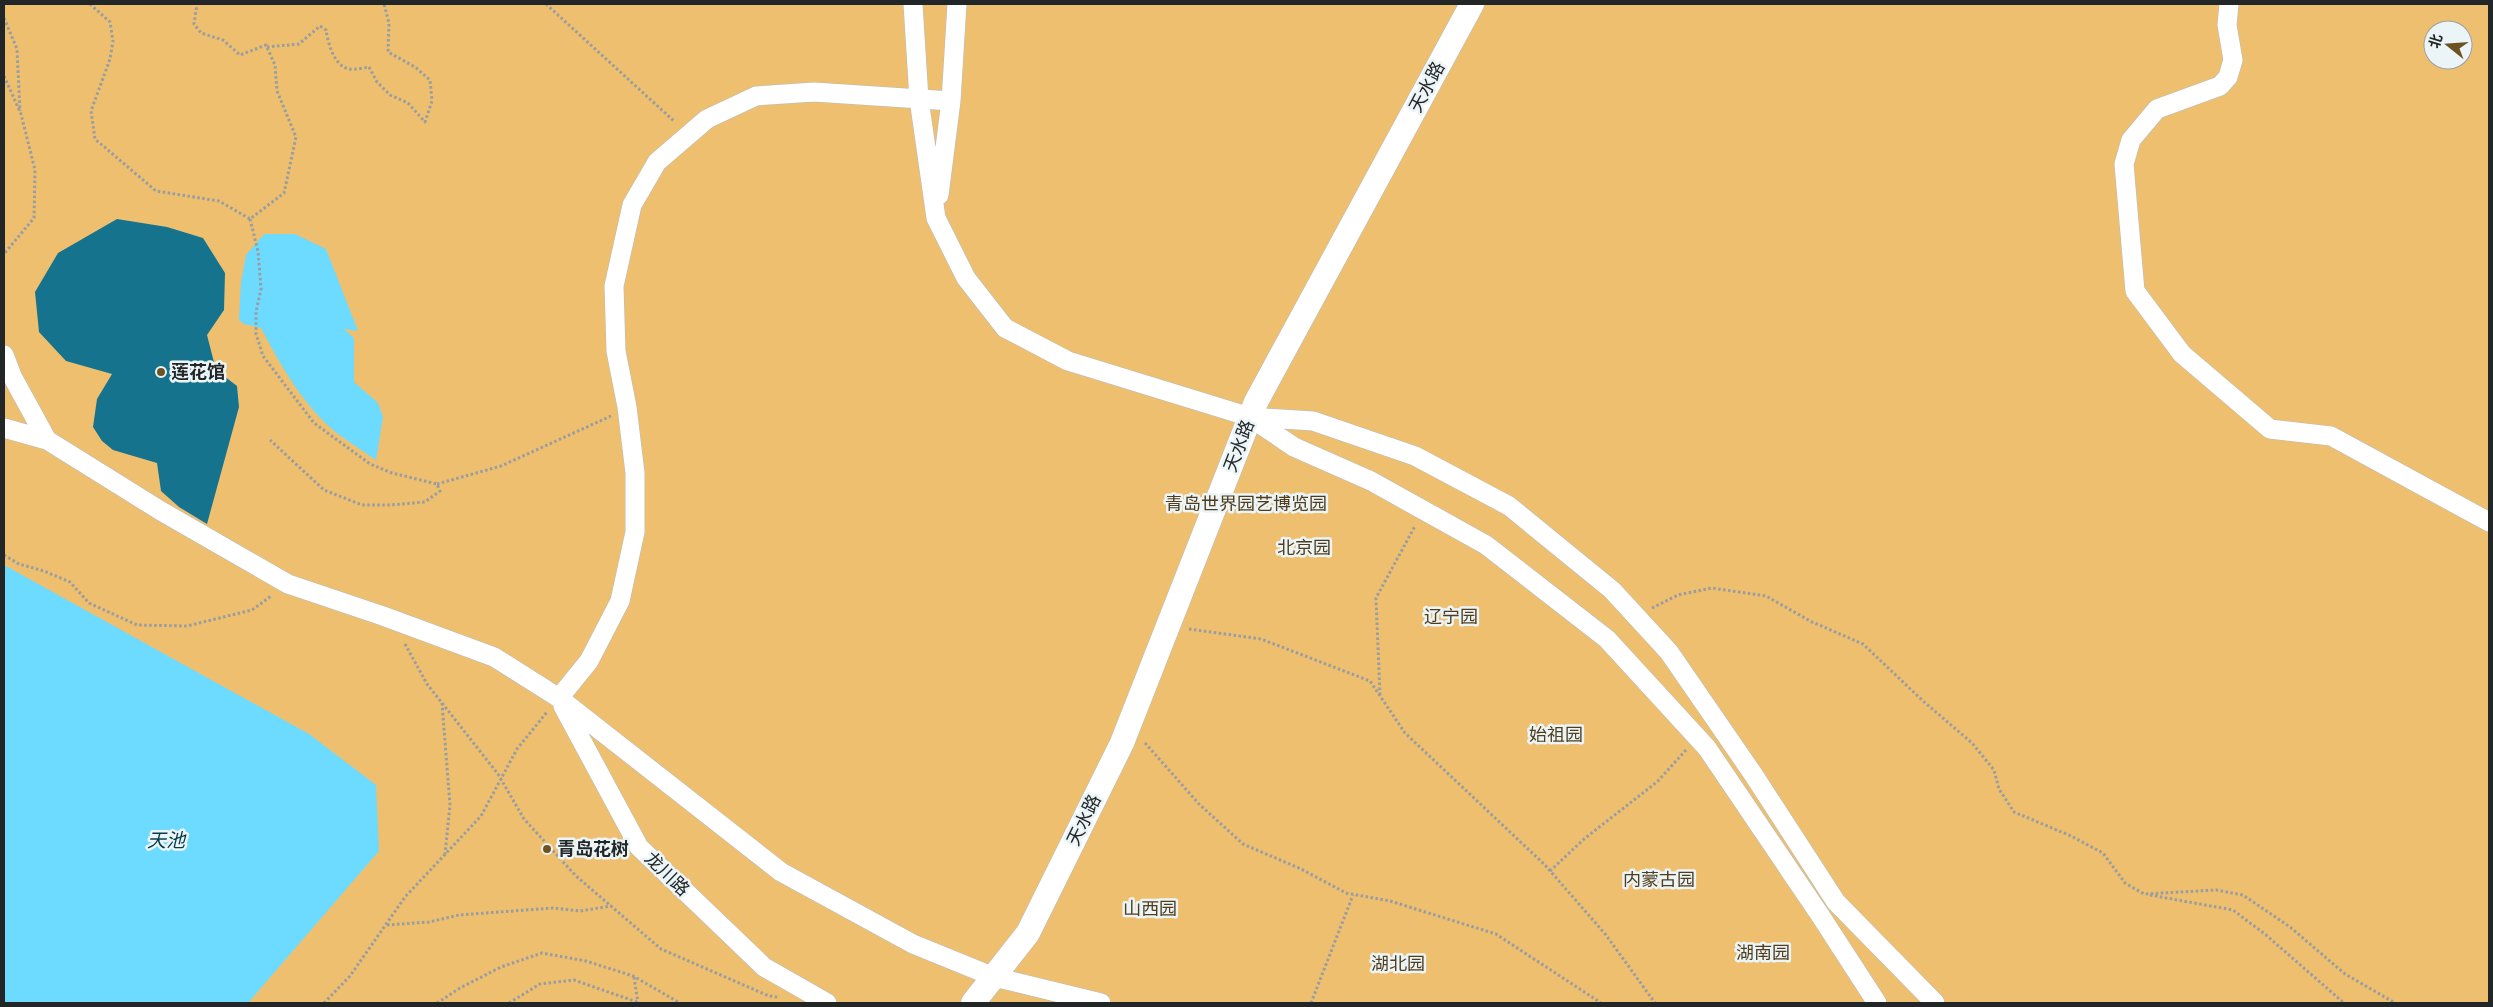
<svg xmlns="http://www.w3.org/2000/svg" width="2493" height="1007" font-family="'Work Sans','Noto Sans SC',sans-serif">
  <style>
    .green { fill: #efbf70; fill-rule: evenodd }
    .water { fill: #6ddaff }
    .building { fill: #16738e }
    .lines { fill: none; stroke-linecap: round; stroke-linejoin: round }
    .minor-casing { stroke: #b4bcbf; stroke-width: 20 }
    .tertiary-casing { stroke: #b4bcbf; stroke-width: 25 }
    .path { stroke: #979da0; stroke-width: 3; stroke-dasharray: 2.5 2.5; stroke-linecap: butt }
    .minor { stroke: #fff; stroke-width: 19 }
    .tertiary { stroke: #fff; stroke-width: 24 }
    .poi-dot { fill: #6d5324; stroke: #ebf4f7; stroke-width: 2 }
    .labels { text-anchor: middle; stroke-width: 5; stroke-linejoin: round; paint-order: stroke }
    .street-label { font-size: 18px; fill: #232627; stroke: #ebf4f7 }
    .poi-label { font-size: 18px; font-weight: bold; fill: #232627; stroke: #ebf4f7; text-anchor: start }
    .park-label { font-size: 18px; fill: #513d1a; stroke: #ebf4f7 }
    .water-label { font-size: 19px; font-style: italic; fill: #073b4a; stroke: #ebf4f7 }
  </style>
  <rect width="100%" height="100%" fill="#dee6ea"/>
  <path class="green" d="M4,4H2489V1003H4ZM2433,30H2463V60H2433Z"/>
  <path class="water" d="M264,234H295L326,249L358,331L344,329L354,338V382L378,403L383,417L376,460C363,451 350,443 338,434C304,407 281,366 261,328L244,324L239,320L241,282L246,255Z
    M4,565L309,734L376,785L379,851L248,1003H4Z"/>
  <path class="building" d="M117,219L167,227L203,238L225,273L224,310L207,335L216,370L237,386L239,407L207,524L179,507L161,491L157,463L113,450L102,441L93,427L97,399L112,374L66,361L39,332L35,292L58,253Z"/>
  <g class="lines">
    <defs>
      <path id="minor" d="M913,4L919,99L936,218L966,278L1005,328L1068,361L1250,417L1313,421L1415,456L1509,506L1612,590L1669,652L1753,774L1836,902L1935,1003
        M2229,4L2227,25L2233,60L2228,77L2220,86L2157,109L2131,140L2124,164L2135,291L2182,354L2270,429L2331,436L2489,522
        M939,195L951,101L957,4
        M4,355L12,376L47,440
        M1251,418L1294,447L1371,481L1486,545L1607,639L1707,748L1820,915L1877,1003
        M4,428L47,440L161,511L288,584L383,616L494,657L559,698L781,872L913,944L994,977L1101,1003
        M559,698L589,661L620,601L635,532V473L627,407L616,351L614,286L632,205L657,162L707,119L756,96L814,92L951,101
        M563,706L639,847L764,967L827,1003"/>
      <path id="tertiary" d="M973,1003L1028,933L1122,743L1256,402L1472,4"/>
    </defs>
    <use href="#minor" class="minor-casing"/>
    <use href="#tertiary" class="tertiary-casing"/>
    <path class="path" d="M90,4L110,22L113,41L110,59L91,111L95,139L156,191L219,201L250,219L284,193L296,137L277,91L275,65L266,45L240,55L223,40L201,33L194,24L197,4
      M546,4L675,122
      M4,18L17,49L20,111
      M267,47L299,44L320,26L326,30C328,43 334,66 349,69C355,70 363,68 369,67L377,82L390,95L408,103L425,122L432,101L430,80L415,67L388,52L389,23L384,4
      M4,76L21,114L35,170L34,218L4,254
      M250,219L258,251L261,289L256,312V334L263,356L314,423L370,464L392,473L437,484L440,491L425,502L390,505H362L324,490L270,440
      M437,484L501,466L611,416
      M4,555L19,564L44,571L70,582L89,603L137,625L187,626L252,610L271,596
      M1652,608L1678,595L1712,588L1766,596L1812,622L1863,644L1923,701L1972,743L1994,770L1999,789L2014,812L2071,836L2103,853L2125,883L2144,894L2216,890L2243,895L2290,927L2345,974L2395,1003
      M1189,629L1261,639L1370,681L1405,733L1545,865L1606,935L1655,1003
      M405,644L427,684L498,774L524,819L576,876L661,949L769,996L778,997
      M1380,695L1376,598L1415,526
      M442,703L450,805L445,854
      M1145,743L1199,804L1243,844L1301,869L1346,893L1390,901L1496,934L1601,1003
      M1550,871L1584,839L1657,782L1686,750
      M2150,895L2233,910L2266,935L2344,1003
      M387,925L429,922L459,915L553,908L580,911L611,906
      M634,977L638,1003
      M324,1003L350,976L405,897L481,816L517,749L547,712
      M437,1003L460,988L501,967L542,953L586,961L633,976L680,1003
      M509,1003L540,984L574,980L637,1002
      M1311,1003L1353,895"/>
    <use href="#minor" class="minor"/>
    <use href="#tertiary" class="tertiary"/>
  </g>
  <g class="poi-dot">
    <circle cx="161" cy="372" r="5"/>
    <circle cx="547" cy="849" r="5"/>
  </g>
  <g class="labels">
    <g class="street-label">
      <text transform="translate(1427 87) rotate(-62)" y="6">天水路</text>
      <text transform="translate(1239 446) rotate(-69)" y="6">天水路</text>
      <text transform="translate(1084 820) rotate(-64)" y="6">天水路</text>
      <text transform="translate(667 874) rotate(44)" y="6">龙川路</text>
    </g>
    <g class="poi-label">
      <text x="171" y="378">莲花馆</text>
      <text x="557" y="855">青岛花树</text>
    </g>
    <g class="park-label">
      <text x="1246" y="510">青岛世界园艺博览园</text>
      <text x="1304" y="554">北京园</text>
      <text x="1451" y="623">辽宁园</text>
      <text x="1556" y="741">始祖园</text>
      <text x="1659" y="886">内蒙古园</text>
      <text x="1150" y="915">山西园</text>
      <text x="1763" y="959">湖南园</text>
      <text x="1398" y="970">湖北园</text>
    </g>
    <g class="water-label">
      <text x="166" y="847">天池</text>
    </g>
  </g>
  <rect width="2493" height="1007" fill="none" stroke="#232627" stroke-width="10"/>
  <g transform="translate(2448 45) rotate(287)"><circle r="24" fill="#ebf4f7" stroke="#9ba2a4"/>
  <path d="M0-4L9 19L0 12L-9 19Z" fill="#6d5324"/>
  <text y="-8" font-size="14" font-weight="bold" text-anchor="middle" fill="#232627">北</text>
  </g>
</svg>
